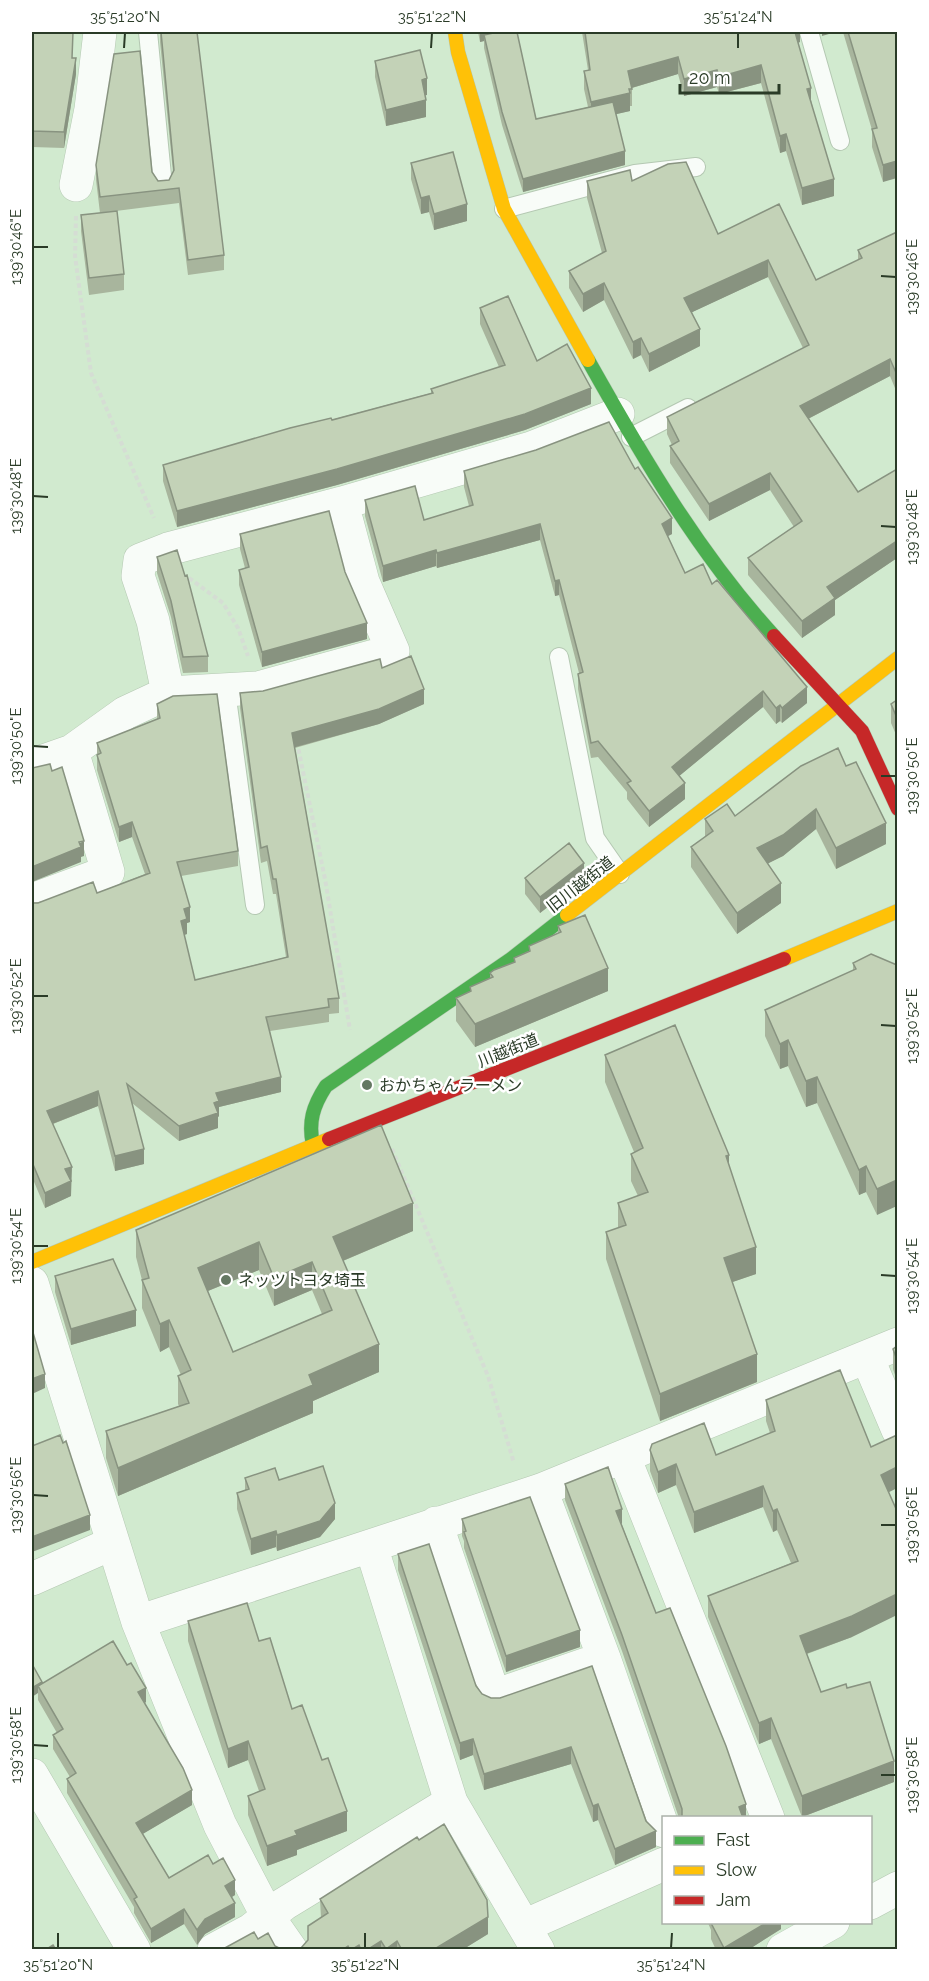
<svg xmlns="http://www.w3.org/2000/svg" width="929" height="1981" font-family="Raleway,'Noto Sans JP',sans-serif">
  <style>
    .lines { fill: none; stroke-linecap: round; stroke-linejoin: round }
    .lane-casing { stroke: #b4c8b2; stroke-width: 20 }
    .street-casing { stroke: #b4c8b2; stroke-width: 34 }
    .fast-casing { stroke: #b4c8b2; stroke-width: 15 }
    .slow-casing { stroke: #b4c8b2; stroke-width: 15 }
    .jam-casing { stroke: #b4c8b2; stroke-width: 15 }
    .path { stroke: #d5ddd4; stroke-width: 4; stroke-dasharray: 4.5 3; stroke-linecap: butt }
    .lane { stroke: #f8fcf8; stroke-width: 18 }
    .street { stroke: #f8fcf8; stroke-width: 33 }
    .fast { stroke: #4caf50; stroke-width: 14 }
    .slow { stroke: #ffc107; stroke-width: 14 }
    .jam { stroke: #c62828; stroke-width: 14 }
    .wall { fill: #a8b59d; fill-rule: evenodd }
    .shaded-wall { fill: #889380 }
    .building { fill: #c3d2b7; stroke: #889380; stroke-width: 1.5; fill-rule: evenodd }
    .ticks { fill: none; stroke: #2a3b27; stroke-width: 2 }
    .poi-dot { fill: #647862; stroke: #fff; stroke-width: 2 }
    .labels { text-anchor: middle; stroke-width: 5; stroke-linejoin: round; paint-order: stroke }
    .street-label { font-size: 16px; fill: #2a3b27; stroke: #fff }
    .poi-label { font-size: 16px; fill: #2a3b27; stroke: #fff; text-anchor: start }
    .neatline { fill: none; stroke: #2a3b27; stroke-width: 2 }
    .ticks-label { font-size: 15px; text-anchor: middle; fill: #2a3b27 }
  </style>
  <rect width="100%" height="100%" fill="#d1eacf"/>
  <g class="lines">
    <defs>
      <path id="lane" d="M148,32L163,186
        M809,32L840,141
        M504,209L635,174L696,167
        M631,437L688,408
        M559,657L595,838L620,874
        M226,691L255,905"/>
      <path id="street" d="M76,185L91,109L100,32
        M168,693L153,621L138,576L140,560L168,549L342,503L531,448L618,414
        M32,765L72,751L125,713L168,693L258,688L393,651L363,582L342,503
        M32,900L108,872L72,751
        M32,1283L138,1622L220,1825L268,1917L291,1950
        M867,1357L898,1430
        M624,1457L768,1818
        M541,1490L604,1658L664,1831
        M436,1523L494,1696L604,1658
        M371,1546L451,1802L538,1950
        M32,1579L113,1543
        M138,1622L541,1490L898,1344
        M32,1775L134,1950
        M870,1903L898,1888
        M524,1926L664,1864
        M214,1950L251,1930L284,1904L451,1802
        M783,1950L833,1922"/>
      <path id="fast" d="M588,360C642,456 699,554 774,636
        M313,1145C308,1122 313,1106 326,1086L511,959L567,915"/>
      <path id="slow" d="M455,32L458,52L504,209L588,360
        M567,915L898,658
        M784,959L898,911
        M32,1262L329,1139"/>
      <path id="jam" d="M774,636L862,731L898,809
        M329,1139L784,959"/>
    </defs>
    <use href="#lane" class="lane-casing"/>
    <use href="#street" class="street-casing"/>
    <use href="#fast" class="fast-casing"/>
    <use href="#slow" class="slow-casing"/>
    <use href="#jam" class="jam-casing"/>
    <path class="path" d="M76,216L75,256L91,373L154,518
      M189,578L223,603L238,628L248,656
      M297,742L325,879L350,1030
      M392,1149L488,1376L514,1463"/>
    <use href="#lane" class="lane"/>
    <use href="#street" class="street"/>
    <use href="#fast" class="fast"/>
    <use href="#slow" class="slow"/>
    <use href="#jam" class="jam"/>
  </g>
  <path class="wall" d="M32,32L73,58L76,74L64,148L32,147Z
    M160,32L224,255V270L188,275L179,203L100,213L96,180V165L152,172L158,181L169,180L173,172L160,42Z
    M478,32H517L536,119L588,107L584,89V71L588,70L582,32H800V42L798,43L811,100L834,196L802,205L786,151L780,153L761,83L719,94L717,87L684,96L678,74L632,88V106H630V111L616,114L625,165L523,192L502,125L484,48V41L480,42Z
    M843,32H895L883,182L872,147V130Z
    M375,61L427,95H425L426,117L386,126L375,77Z
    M411,163L467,221L434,230L429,212L421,214L411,179Z
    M587,181H632L718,234L816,280L858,260V250L897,232V393L890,376L808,419L858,492L897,469V559V558L835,600V615L802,638L748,575V558L794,527L770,490L709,521L670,463V446L672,445L667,434V417L803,348L768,277L692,312L700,346L649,372L641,355L633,359L604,300L583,312L569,288V271L602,253L587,198Z
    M81,215L124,274V290L89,295L81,231Z
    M480,308L537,361L591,404L525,430L337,485L177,527L163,481V465L431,393V389L499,367L480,324Z
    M464,471L672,534L668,536L685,573L712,584L807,703L782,723L780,721L776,724L763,707L679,776L685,799L649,827L627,799V792L598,757L591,758L578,689V674L579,673L559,595L555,596L540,540L437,568L436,566L383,582L365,516V500L424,520L469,506L464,487Z
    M240,534L345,572L367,639L262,667L239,585V570L245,568L240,549Z
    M157,557L208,656V672L183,673L171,617L157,573Z
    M382,668L424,704L379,724L295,748L339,998V1013L329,1014V1022L270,1031L281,1092L219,1107V1116L218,1117V1128L179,1141L132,1103L144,1164L115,1171L98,1106L53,1124L72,1182H71V1196L45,1208L32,1177V903L97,893L145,874L132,837L119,842L97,770V743L157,719V704L238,851V866L181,876L190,922L187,923V934L184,935L195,980L286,957L276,894H273L267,861L261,863L240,708V693L263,691Z
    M897,700V737L891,723V704Z
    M846,766L886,844L836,869L816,829L783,856L768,863L781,903L737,934L691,867V847L705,837V819L735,816Z
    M525,878L584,879L540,913L525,894Z
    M558,926L608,991L475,1047L456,1021V998L470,992V987L490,978V973L514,962V958L529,951V946L558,933Z
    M853,963L897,965L877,1215L866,1192L859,1195L817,1103L806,1107L788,1066L780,1069L765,1036V1010L853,971Z
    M605,1055L729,1166L756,1274L732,1282L757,1382L660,1421L606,1259V1232L618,1228V1203L638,1196L631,1181V1154L634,1152L605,1082Z
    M136,1230L413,1231L343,1261L379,1372L313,1401V1413L118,1496L106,1458V1431L179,1406L178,1404V1376L181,1375L169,1347L160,1352L142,1308V1280L136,1257ZM259,1270L274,1306L312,1290L322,1314L233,1352L208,1291Z
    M55,1276L136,1326L71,1345L55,1292Z
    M897,1346V1381L893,1369V1349Z
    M766,1400L871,1447L897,1435V1488L889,1492L852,1637L807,1654L821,1692L894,1782L802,1817L771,1739L759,1744L708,1617V1596L791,1563L777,1530L773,1532L763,1507L694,1533L676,1485L658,1493L650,1471V1450L716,1455L770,1433L766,1421Z
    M245,1478L279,1480L335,1519L320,1537L277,1551L276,1547L251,1555L237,1509V1493L245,1490Z
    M565,1484L622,1525L656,1613L746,1818H679L622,1651L565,1500Z
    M462,1519L580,1647L506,1672L464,1548V1541L462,1536Z
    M398,1554L482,1694L491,1698H500L592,1666L656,1847L615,1865L598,1820L593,1822L571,1764L484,1790L473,1755L460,1760L398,1570Z
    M188,1621L259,1641L292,1709L347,1831L297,1850V1855L267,1866L248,1815V1796L259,1791L248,1760L228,1768L188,1641Z
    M32,1664L42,1683L146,1702L145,1703L192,1805L142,1834L169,1878L213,1864L235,1895L232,1897L235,1917L205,1934L197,1945L184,1924L151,1943L134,1913V1907L67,1793V1779L70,1777L53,1749V1735L57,1733L38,1700V1693Z
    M320,1899L488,1934L462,1950H298L301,1948L308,1941L321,1918Z
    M708,1923H781V1929L748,1950H716L711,1939V1930Z"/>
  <path class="shaded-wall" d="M490,32H506L484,35V41L480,42V34Z
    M794,32H800V42L794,44Z
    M822,32H836L822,36Z
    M678,57V74L628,89V71Z
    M76,58V74L64,148V132Z
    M761,65V83L719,94V77Z
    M717,70V87L684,96V79Z
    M427,78V95L422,96V80Z
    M811,88V106L807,89Z
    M630,93V111L591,120V102Z
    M426,100V117L386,126V110Z
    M786,134V151L780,153V136Z
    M625,151V165L523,192V179Z
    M897,161V178L883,182V165Z
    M834,179V196L802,205V188Z
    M429,196V212L421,214V198Z
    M467,204V221L434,230V214Z
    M768,260V277L684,316V298Z
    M604,283V300L583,312V294Z
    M700,329V346L649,372V354Z
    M641,338V355L633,359V342Z
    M890,359V376L800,423V406Z
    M591,388V404L525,430L337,485L177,527V511Z
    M770,473V490L709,521V504Z
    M672,518V534L662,539V524Z
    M540,524V540L437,568V553Z
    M897,541V558L835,600V615L802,638V621L827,587Z
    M436,550V566L383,582V566Z
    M559,580V595L555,596V581Z
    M367,623V639L262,667V652Z
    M807,687V703L782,723V708Z
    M424,689V704L379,724L292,748V733Z
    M763,691V707L672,782V767Z
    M780,705V721L776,724V708Z
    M685,783V799L649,827V811Z
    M816,809V829L783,856L757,869V848Z
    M132,822V837L119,842V827Z
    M886,823V844L836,869V848Z
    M84,841V856L81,857V862L32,882V867Z
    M584,863V879L540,913V897Z
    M781,883V903L737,934V913Z
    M190,907V922L187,923V934L181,936V921L184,909Z
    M608,968V991L475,1047V1024Z
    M788,1040V1066L780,1069V1044Z
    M281,1077V1092L219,1107V1116L218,1117V1128L179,1141V1126L214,1103L216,1093Z
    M817,1077V1103L806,1107V1081Z
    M98,1091V1106L47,1126V1111Z
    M144,1149V1164L115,1171V1156Z
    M729,1155V1182L726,1156Z
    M866,1166V1192L859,1195V1170Z
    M72,1167L71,1196L45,1208V1193L65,1169Z
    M897,1180V1206L877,1215V1189Z
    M413,1203V1231L333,1265V1237Z
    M259,1242V1270L198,1295V1268Z
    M756,1247V1274L724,1285V1258Z
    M312,1262V1290L274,1306V1278Z
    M136,1310V1326L71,1345V1329Z
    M169,1320V1347L160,1352V1324Z
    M379,1344V1372L313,1401V1413L118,1496V1468L309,1375Z
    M757,1354V1382L660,1421V1394Z
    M45,1374V1388L32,1394V1379Z
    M676,1464V1485L658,1493V1472Z
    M897,1467V1488L881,1496V1475Z
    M763,1486V1507L694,1533V1512Z
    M335,1503V1519L320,1537L277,1551V1535Z
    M622,1509V1525L616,1511Z
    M777,1509V1530L773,1532V1511Z
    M90,1515V1530L32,1552V1537Z
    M276,1531V1547L251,1555V1539Z
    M897,1594V1615L852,1637L800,1656V1636Z
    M580,1630V1647L506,1672V1656Z
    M42,1682V1690L38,1686V1693L32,1697V1688Z
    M146,1688V1702L138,1707V1692Z
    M771,1718V1739L759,1744V1723Z
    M473,1739V1755L460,1760V1743Z
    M248,1741V1760L228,1768V1749Z
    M571,1747V1764L484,1790V1774Z
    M894,1761V1782L802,1817V1796Z
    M192,1790V1805L136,1838V1823Z
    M598,1804V1820L593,1822V1806Z
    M746,1804V1818H739V1807Z
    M347,1811V1831L297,1850V1855L267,1866V1846L295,1831Z
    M656,1831V1847L615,1865V1849Z
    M235,1880V1895L225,1901V1886Z
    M235,1903V1917L205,1934L197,1945V1930L205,1919Z
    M184,1909V1924L151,1943V1929Z
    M488,1917V1934L462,1950H433Z
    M766,1923H781V1929L748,1950H724V1948Z
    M381,1941V1950H367Z
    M397,1941V1950H386V1949Z
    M359,1945V1950H351Z"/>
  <path class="building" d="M32,32H73L72,58H76L64,132L32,131Z
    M161,32H197L224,255L188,260L179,188L100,197L96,165L114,54L140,51L152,172L158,181L169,180L174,170Z
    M498,32H517L536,119L613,102L625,151L523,179L502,112L484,35Z
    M585,32H795L811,88L807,89L834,179L802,188L786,134L780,136L761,65L719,77L717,70L684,79L678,57L628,71L632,89H629L630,93L591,102L584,71L590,70Z
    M848,32H895L897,39V161L883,165L872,129L877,128Z
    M420,50L427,78L422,80L426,100L386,110L375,61Z
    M453,152L467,204L434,214L429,196L421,198L411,163Z
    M686,162L718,234L779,204L816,280L862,258L858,250L897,232V375L890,359L800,406L858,492L897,469V542V541L827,587L835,598L802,621L748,558L802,521L770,473L709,504L670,446L679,441L667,417L809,345L768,260L684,298L700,329L649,354L641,338L633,342L604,283L583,294L569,271L606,251L587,181L630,170L632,181L668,164Z
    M117,211L124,274L89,278L81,215Z
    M508,296L537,361L567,344L591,388L525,414L337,469L177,511L163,465L290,428L331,418L332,420L433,393L431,389L505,365L480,308Z
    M609,422L635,469L638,467L672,518L662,524L685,573L703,564L712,584L717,580L807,687L782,708L780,705L776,708L763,691L672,767L685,783L649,811L627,783L631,781L598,741L591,743L578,674L583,672L559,580L555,581L540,524L437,553L436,550L383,566L365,500L415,486L424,520L473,505L464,471L536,450Z
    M329,511L345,572L367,623L262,652L239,570L249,567L240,534Z
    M177,550L185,576L187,575L208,656L183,657L171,601L157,557Z
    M411,656L424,689L379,709L292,733L339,998L328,999L329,1007L266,1017L281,1077L216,1093L219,1101L214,1103L218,1113L179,1126L127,1084L144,1149L115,1156L98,1091L47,1111L72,1167L65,1169L71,1181L45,1193L32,1162V903H38L93,882L97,893L150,873L132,822L119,827L97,755L101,753L97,743L160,718L157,704L173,696L217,694L238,851L177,862L190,907L184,909L187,919L181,921L195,980L288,957L276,879H273L267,846L261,848L240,693L263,691L380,659L382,668Z
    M897,700V718L891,704Z
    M838,748L846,766L856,762L886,823L836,848L816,809L783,835L757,848L781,883L737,913L691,847L713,831L705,819L727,804L735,816L801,766Z
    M50,764L52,771L62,767L84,841L79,842L81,847L32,867V768Z
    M569,843L584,863L540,897L525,878Z
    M585,915L608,968L475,1024L456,998L471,991L470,987L493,977L490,973L494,970L515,962L514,958L530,951L529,946L561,932L558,926Z
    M871,954L897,965V1180L877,1189L866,1166L859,1170L817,1077L806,1081L788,1040L780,1044L765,1010L856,969L853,963Z
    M675,1025L729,1155L726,1156L756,1247L724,1258L757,1354L660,1394L606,1232L626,1225L618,1203L648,1192L631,1154L643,1148L605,1055Z
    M381,1125L413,1203L333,1237L379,1344L309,1375L313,1385L118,1468L106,1431L189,1403L178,1376L191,1370L169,1320L160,1324L142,1280L149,1278L136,1230ZM259,1242L274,1278L312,1262L332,1310L233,1352L198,1268Z
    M113,1259L136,1310L71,1329L55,1276Z
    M32,1329L45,1374L32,1379Z
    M897,1346V1360L893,1349Z
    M840,1370L871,1447L897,1435V1467L881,1475L897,1511V1594L852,1616L800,1636L821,1692L846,1684L847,1688L870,1682L894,1761L802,1796L771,1718L759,1723L708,1596L798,1561L777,1509L773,1511L763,1486L694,1512L676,1464L658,1472L650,1450L652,1444L704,1423L716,1455L775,1431L766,1400Z
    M60,1435L63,1443L66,1441L90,1515L32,1537V1446Z
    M323,1466L335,1503L320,1521L277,1535L276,1531L251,1539L237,1493L249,1489L245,1478L275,1468L279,1480Z
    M608,1467L622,1509L616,1511L656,1613L670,1608L726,1746L746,1804L739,1807L743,1818H682V1809L622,1635L565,1484Z
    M530,1497L580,1630L506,1656L464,1532L466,1531L462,1519Z
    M429,1544L476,1686L482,1694L491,1698H500L592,1666L646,1821L656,1831L615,1849L598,1804L593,1806L571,1747L484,1774L473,1739L460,1743L398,1554Z
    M247,1603L259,1641L270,1638L292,1709L302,1705L322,1760L328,1758L347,1811L295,1831L297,1835L267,1846L248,1796L265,1789L248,1741L228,1749L188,1621Z
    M113,1641L127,1665L131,1663L146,1688L138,1692L183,1768L192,1790L136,1823L169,1878L208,1855L213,1864L223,1858L235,1880L225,1886L235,1903L205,1919L197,1930L184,1909L151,1929L134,1899L137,1897L67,1779L76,1773L53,1735L63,1729L38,1686Z
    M32,1664L42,1682L32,1688Z
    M444,1824L487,1900L488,1917L433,1950H402L397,1941L386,1949L381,1941L367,1950H361L359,1945L351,1950H350L348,1946L342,1950H298L301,1948L308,1940V1926L328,1913L320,1899L417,1837L419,1840Z
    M711,1923H766L724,1948Z
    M254,1932L258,1939L268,1933L275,1946L283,1950H220L223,1949Z
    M53,1945L56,1950H45Z"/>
  <path class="ticks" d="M124,48L125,33M431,48L432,33M738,48V33M33,247H48M881,276L896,277M33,496L48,497M881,526L896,527M33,746L48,747M881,776H896M33,996H48M881,1025L896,1026M33,1246H48M881,1275L896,1276M33,1495L48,1496M881,1525H896M33,1745L48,1746M881,1775H896M58,1948V1933M365,1948V1933M671,1948L672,1933"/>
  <g class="poi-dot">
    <circle cx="367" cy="1085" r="6"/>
    <circle cx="226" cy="1280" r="6"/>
  </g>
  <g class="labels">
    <g class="street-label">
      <text transform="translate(580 884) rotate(-38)" y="6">旧川越街道</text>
      <text transform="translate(508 1050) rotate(-22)" y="6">川越街道</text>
    </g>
    <g class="poi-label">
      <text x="379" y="1091">おかちゃんラーメン</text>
      <text x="238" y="1286">ネッツトヨタ埼玉</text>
    </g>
  </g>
  <rect width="929" height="1981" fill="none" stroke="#ffffff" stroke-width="66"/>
  <rect x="662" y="1816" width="210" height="108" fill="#ffffff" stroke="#aab1a9" stroke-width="1.5"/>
  <rect x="674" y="1836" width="30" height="9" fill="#4caf50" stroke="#aab1a9" stroke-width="1.5"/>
  <text x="716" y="1846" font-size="18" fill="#2a3b27">Fast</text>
  <rect x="674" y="1866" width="30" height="9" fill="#ffc107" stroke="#aab1a9" stroke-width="1.5"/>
  <text x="716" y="1876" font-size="18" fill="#2a3b27">Slow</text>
  <rect x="674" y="1896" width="30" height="9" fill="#c62828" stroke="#aab1a9" stroke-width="1.5"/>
  <text x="716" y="1906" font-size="18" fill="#2a3b27">Jam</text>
  <path d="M680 84v9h99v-9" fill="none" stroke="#2a3b27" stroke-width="3"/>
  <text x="689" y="84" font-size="18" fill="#2a3b27" stroke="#ffffff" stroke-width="4.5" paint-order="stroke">20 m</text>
  <rect x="33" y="33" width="863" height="1915" class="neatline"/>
  <g class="ticks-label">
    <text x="125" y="22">35°51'20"N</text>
    <text x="432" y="22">35°51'22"N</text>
    <text x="738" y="22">35°51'24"N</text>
    <text transform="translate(16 247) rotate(-90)" y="5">139°30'46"E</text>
    <text transform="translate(912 277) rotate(-90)" y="5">139°30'46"E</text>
    <text transform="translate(16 496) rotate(-90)" y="5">139°30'48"E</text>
    <text transform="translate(912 527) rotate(-90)" y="5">139°30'48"E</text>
    <text transform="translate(16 746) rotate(-90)" y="5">139°30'50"E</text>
    <text transform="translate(912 776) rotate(-90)" y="5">139°30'50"E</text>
    <text transform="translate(16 996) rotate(-90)" y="5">139°30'52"E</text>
    <text transform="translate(912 1026) rotate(-90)" y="5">139°30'52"E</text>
    <text transform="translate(16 1246) rotate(-90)" y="5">139°30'54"E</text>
    <text transform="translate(912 1276) rotate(-90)" y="5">139°30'54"E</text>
    <text transform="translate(16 1495) rotate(-90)" y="5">139°30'56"E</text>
    <text transform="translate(912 1525) rotate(-90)" y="5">139°30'56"E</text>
    <text transform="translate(16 1745) rotate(-90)" y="5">139°30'58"E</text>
    <text transform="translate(912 1775) rotate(-90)" y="5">139°30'58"E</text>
    <text x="58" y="1970">35°51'20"N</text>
    <text x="365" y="1970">35°51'22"N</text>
    <text x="671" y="1970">35°51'24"N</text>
  </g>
</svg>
